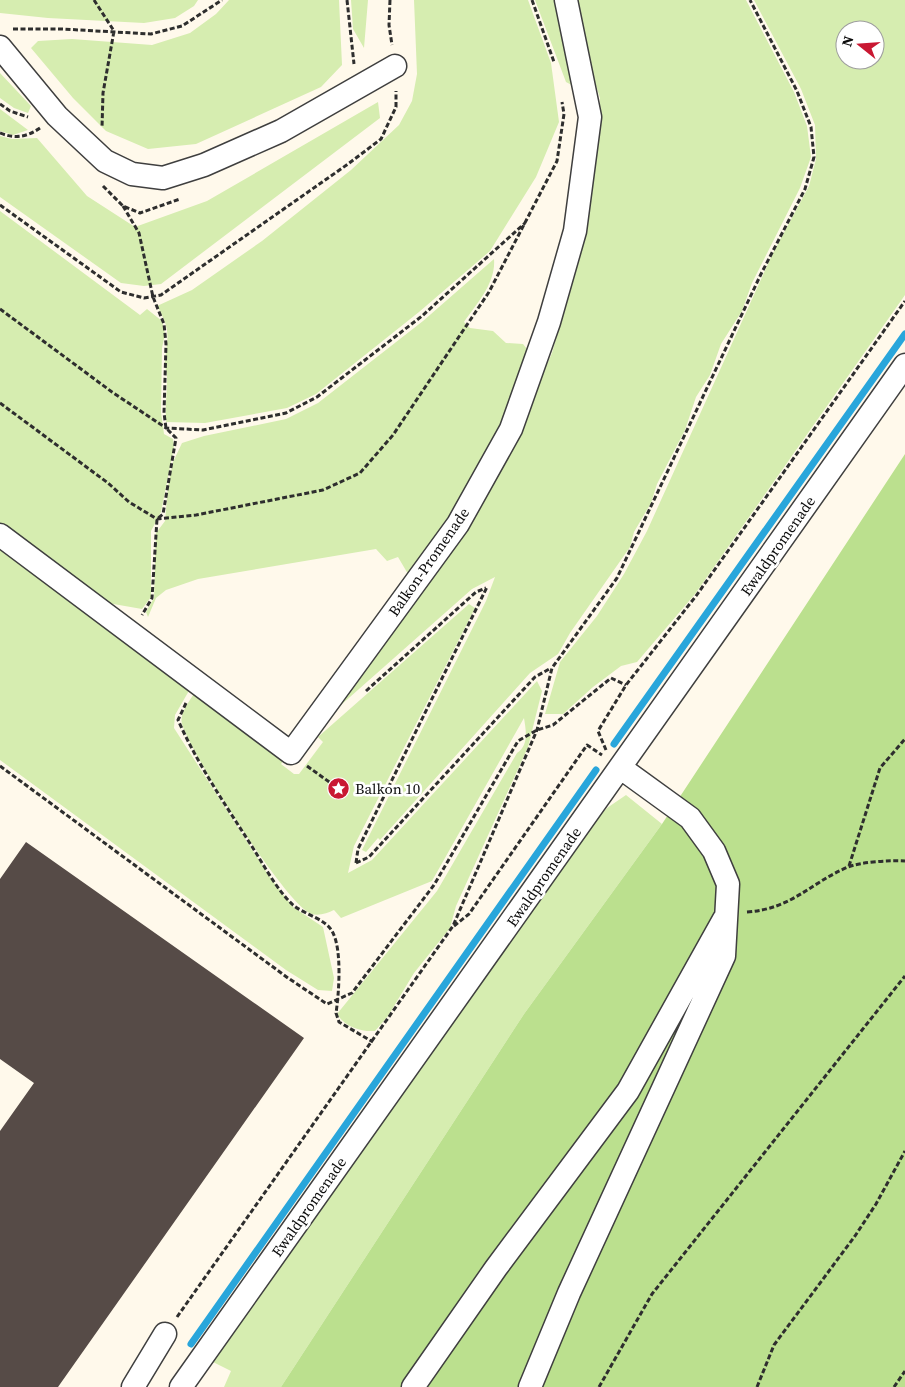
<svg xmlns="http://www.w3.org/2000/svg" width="905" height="1387" font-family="'Source Serif 4',serif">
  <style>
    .green { fill: #d6edb0; fill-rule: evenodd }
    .forest { fill: #bbe08e }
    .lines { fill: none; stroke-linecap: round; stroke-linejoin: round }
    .stream { stroke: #29a6db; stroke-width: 7 }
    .building { fill: #564b47 }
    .minor-casing { stroke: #3f3f3f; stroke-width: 25 }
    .path { stroke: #2e2e2e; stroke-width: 3; stroke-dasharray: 5 2.5; stroke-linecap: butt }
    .minor { stroke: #fff; stroke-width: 22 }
    .labels { text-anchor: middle; stroke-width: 5; stroke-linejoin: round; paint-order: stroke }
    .street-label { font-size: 15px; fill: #0c0c0c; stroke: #fff }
    .poi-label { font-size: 15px; fill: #0c0c0c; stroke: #fff; text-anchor: start }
  </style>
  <rect width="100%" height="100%" fill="#fff9eb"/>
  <path class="green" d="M0,0H198L194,6L175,18L144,23L48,18L0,13Z
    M229,0H339L342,65L321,87L196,144L148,149L106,131L73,98L31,48L38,41L72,39L152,45L190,33L216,14Z
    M351,0H368L364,48L353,29Z
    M414,0H528L551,63L559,122L536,177L490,251L419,312L316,394L287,408L205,423L166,422C165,407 167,393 167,378C167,373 165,368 165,363C167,336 172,332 157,306L192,290L262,241L351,170L399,125L412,101L417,74Z
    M535,0H558L579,89L566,82Z
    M574,0H746L794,92L807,126L811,157L800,188L752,283L742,311L721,344L710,375L696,397L685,430L657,484L651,503L634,532L630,547L570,633L558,654L530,673L380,840L378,838L366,852L362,850L486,601L495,577L472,589L324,720L512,444L552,353L575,271L592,194L597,144L600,98L582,42Z
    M754,0H905V295L695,594L637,662L621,666L593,687L563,714H545L560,662L597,616L624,574L647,531L772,255L809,186L816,159L815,125L801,89ZM845,30H875V60H845Z
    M0,73L31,106L28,113L14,108L0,98Z
    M378,102L380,118L161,284L144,286L121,283L0,197V136L12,139L37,138L87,196L135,227L207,201Z
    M0,109L28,130L13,135L0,131Z
    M0,211L140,315L147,309L162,321L165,334L162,348L161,412L164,434L173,439L174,447L161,512L151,531V597L142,609L102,602L0,526Z
    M494,259C496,283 477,303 464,322L470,328L493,331L506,343L523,344L531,354L510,415L464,498L408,574L398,557L387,561L376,549L198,579L166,590L156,598L148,617L146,612L154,598L156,533L165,521L168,486L173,462L182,443L204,436L286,419L318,403L423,321Z
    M0,544L190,689L175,715L174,728L271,879L293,907L323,927L334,978L332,991L318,990L286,970L0,760Z
    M469,604L475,608L354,846L348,873L372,860L537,681L542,691L528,747L456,906L450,928L414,973L388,1016L375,1031C361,1032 345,1027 337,1014L437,891L517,753C529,745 526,731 524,718L432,881L341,918L334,910C328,913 319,916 312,914C287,907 190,752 182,724C179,713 190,701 195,692L284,760L281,764L294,774H299L323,742L318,737Z
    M626,795L662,824L524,1014L281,1387H224L231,1371L211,1361L592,823L607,808Z"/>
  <path class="forest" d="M905,454V1387H281L524,1014L662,824Z"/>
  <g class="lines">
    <path class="stream" d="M614,744L905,334
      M191,1344L596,770"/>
  </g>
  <path class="building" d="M26,842L304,1038L58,1387H0V1131L34,1083L0,1059V879Z"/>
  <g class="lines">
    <defs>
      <path id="minor" d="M0,47L57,116L105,161L132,174L163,178L204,165L281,131L395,66
        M0,535L291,753L458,524L511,429L549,322L575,231L590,117L566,0
        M133,1387L165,1334
        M181,1387L905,365
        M413,1387L496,1268L628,1091L724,919
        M530,1387L569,1293L724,956L728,884L714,851L690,818L621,768"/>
    </defs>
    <use href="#minor" class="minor-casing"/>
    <path class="path" d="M94,0L114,31L103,93L102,128
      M347,0L354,64
      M390,0L389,25L392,45
      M532,0L554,62
      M13,29H62L151,34L182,26L222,0
      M0,104L10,111L28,117
      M0,133C15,139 27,137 40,128
      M103,186L123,206L140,213L180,199
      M0,205L121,292L144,298L161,295L348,164L381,139L396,107V91
      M123,206L139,233L153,297L164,324L166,344L164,413L166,428L176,438L163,514L157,519L152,598L142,615
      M0,309L112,392L166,428L203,430L286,413L317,397L422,316L525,223
      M0,403L108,483L129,502L157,519L196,515L323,490L360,473L393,435L489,292L557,161L564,114L562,102
      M366,691L476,592L486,588
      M186,703L178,720C198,765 225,804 251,845C264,865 276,889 293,905C305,915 327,919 333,933C342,951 339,993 336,1013L339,1022L373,1042
      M606,750L598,731L626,685L696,596L905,301
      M0,766L288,978L327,1004L352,993L434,885L518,741L537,730L553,725L611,678L626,685
      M307,766L339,789
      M356,863L358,849L487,587
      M356,863L369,857L535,677L551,668
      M849,866L880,768L905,739
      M747,912C792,909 810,883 848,867C860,862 891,860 905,861
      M454,926L469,914L587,745L602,755
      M177,1317L453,926L537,730L552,668L617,578L761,274L805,189L814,157L811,127L797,91L750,0
      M599,1387L652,1294L905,976
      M757,1387L774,1345L855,1236L876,1204L905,1151
      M894,1387L905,1371"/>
    <use href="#minor" class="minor"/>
  </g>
  <defs>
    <symbol id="sight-disc" viewBox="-11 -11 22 22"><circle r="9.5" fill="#c91732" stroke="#fff"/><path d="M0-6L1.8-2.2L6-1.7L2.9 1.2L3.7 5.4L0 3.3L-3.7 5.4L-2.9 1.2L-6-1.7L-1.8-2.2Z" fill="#fff"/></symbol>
  </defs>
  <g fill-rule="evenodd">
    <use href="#sight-disc" x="326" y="776" width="25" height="25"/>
  </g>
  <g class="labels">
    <g class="street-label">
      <text transform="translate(778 546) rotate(-55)" y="5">Ewaldpromenade</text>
      <text transform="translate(429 562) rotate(-55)" y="5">Balkon-Promenade</text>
      <text transform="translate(544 877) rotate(-55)" y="5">Ewaldpromenade</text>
      <text transform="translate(309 1207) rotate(-55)" y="5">Ewaldpromenade</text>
    </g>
    <g class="poi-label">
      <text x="355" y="794">Balkon 10</text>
    </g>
  </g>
  <g transform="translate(860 45) rotate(287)"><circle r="24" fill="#ffffff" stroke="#9e9e9e"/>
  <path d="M0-4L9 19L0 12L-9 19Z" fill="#c91732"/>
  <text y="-8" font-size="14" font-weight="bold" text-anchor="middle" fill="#0c0c0c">N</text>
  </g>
</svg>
